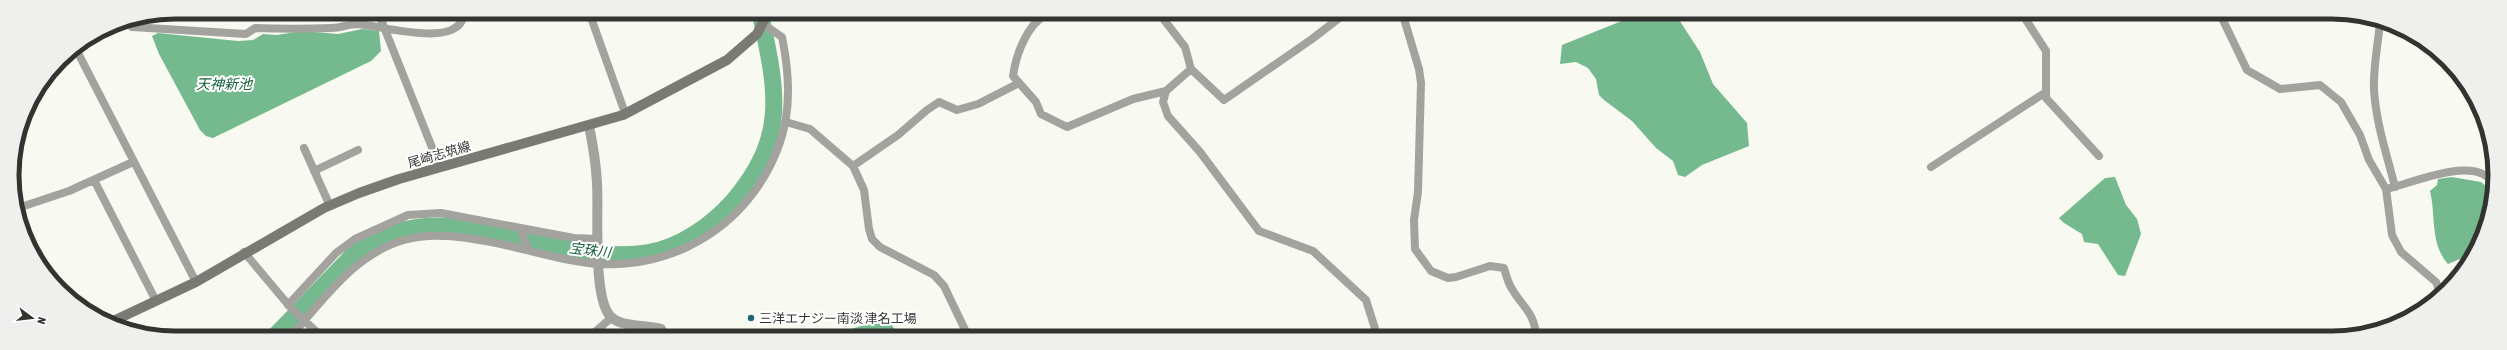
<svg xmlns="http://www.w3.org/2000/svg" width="2507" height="350" font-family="'Asap Condensed','Noto Sans JP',sans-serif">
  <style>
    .water { fill: #75b98e }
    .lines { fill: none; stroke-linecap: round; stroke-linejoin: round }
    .river { stroke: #75b98e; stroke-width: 17 }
    .minor { stroke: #a3a29f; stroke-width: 8 }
    .tertiary { stroke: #a3a29f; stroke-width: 10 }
    .secondary { stroke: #7b7974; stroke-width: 10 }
    .poi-dot { fill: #206675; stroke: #fff; stroke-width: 1.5 }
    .labels { text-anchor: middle; stroke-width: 4; stroke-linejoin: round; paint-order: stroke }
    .street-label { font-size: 13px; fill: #333430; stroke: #fff }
    .poi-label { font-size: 13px; fill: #333430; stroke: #fff; text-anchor: start }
    .water-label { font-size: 14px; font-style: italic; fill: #15623a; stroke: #fff }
    .rim { fill: none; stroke: #333430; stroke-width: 5 }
  </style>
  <rect width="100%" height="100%" fill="#f8faf1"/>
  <path class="water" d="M1644,12H1674L1700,52L1713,84L1747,123L1749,146L1702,165L1685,177L1678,175L1673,161L1656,148L1632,121L1604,100L1599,95L1596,79L1588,68L1576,62L1560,64L1562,45Z
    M362,29L379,31L381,51L371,61L213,138L206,136L200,130L159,54L152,36L158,33L238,41L253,40L263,34L277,35L302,31L338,34Z
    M2115,177L2126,205L2137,219L2141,234L2125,276L2118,275L2098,244L2084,242L2082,234L2064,223L2059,218L2105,178Z
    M2452,177L2481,182L2486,186C2487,199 2486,240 2476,250C2469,256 2457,260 2448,264C2430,244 2436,215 2430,191L2437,185L2438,179Z
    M890,322L900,338H823L861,326Z"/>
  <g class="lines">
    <path class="river" d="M273,338L356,252C445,186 551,268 647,253C680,248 713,224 734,200C789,135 776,89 760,12"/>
    <path class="minor" d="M378,12L433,150L438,168
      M589,12L625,113
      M1054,12C1029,17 1016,54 1013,76L1036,102L1041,114L1067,127L1133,99L1166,91
      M1158,12L1185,47L1191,69L1224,100L1312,39L1347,12
      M1402,12L1419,69L1421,83L1418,192L1414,220L1415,249L1431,271L1448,278L1456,277L1490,266L1504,268C1506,275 1508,283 1512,289C1524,309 1533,310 1537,338
      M2021,12L2046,51V98L2099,156
      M2219,12L2247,70L2280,89L2320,85L2341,102L2360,135L2369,160L2386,189L2392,235L2401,252L2436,282L2441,295
      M2380,22C2378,45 2373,67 2374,90C2376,123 2387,155 2395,187
      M132,27L246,34L255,28C281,29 307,29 332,28C341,28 349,24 357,24C380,25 463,51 464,12
      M76,49L196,282
      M1191,69L1166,91L1163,102L1168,116L1200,152L1259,231L1313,251L1366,300L1378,338
      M786,122L810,129L853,166L864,190L869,229L872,239L880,247L934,275L944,286L969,338
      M304,148L330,206
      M853,166L898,135L927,110L939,102L957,110L978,104L1017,84
      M1931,167L2046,92
      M314,171L358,150
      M94,180L156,301
      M2390,188C2416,182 2479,153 2495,186
      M18,208L69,191L133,162
      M520,228L528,250
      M244,252L291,308L323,338
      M288,305L336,253L355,239L408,215L441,213L574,238L598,239
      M289,338C323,301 354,254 404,240C436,231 470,238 501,244C533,251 567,262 600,264C660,267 718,241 754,192C790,142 794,95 782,37L763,24
      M580,338L595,332L611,318"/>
    <path class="tertiary" d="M589,126C593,145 596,164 597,183C599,211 592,299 611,317C623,328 646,324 661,329L665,338"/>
    <path class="secondary" d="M109,323L196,282L324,208L359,193L399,179L623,115L727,60L757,34L768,12"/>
  </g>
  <circle class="poi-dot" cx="751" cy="318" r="4"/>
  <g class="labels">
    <g class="street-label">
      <text transform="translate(439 154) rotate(-16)" y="5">尾崎志筑線</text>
    </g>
    <g class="poi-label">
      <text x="759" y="323">三洋エナジー南淡 津名工場</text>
    </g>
    <g class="water-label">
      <text x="224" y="89">天神新池</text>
      <text transform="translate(590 250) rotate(7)" y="5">宝珠川</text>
    </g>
  </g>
  <path d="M0 0H2507V350H0ZM175 19H2332A156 156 0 0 1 2488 175V175A156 156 0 0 1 2332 331H175A156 156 0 0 1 19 175V175A156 156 0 0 1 175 19Z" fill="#efefee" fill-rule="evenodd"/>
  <path class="rim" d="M175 19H2332A156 156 0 0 1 2488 175V175A156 156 0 0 1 2332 331H175A156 156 0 0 1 19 175V175A156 156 0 0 1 175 19Z"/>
  <g transform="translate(32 318) rotate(105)" stroke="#ffffff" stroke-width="3" paint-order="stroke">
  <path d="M0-3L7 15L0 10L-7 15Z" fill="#333430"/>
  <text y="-6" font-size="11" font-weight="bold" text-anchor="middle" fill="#333430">N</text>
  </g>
</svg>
